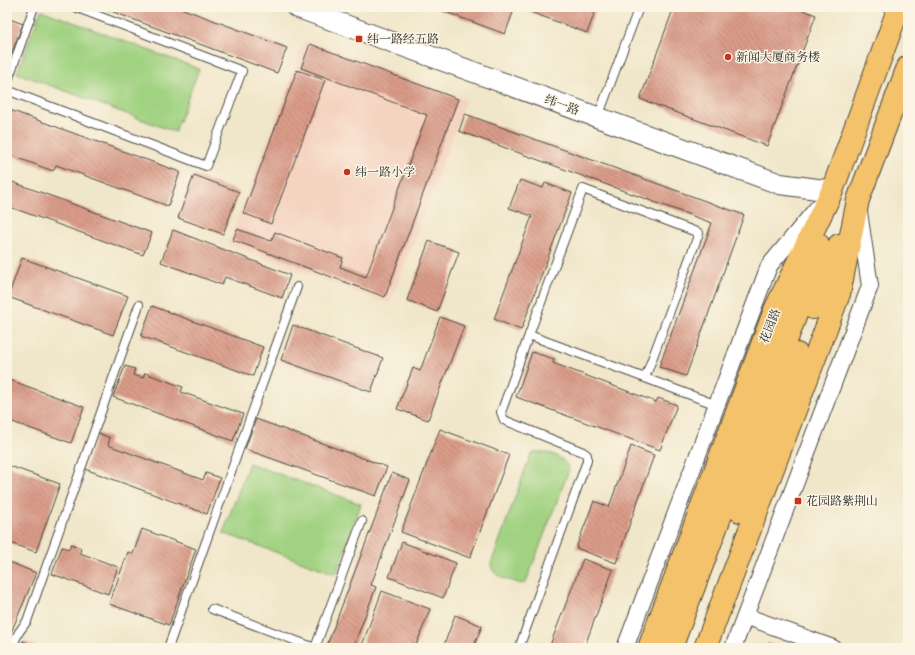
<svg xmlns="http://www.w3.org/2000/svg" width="915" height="655" font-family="'Libre Caslon Text','Noto Serif SC',serif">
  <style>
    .built { fill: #f4d3c0 }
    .grass { fill: #a0d281; stroke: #667e56 }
    .building { fill: url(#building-back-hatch) }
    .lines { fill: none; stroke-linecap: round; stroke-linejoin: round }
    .service-casing { stroke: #494743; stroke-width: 10 }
    .minor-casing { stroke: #494743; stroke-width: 18 }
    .tertiary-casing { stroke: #494743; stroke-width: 22 }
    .primary-casing { stroke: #494743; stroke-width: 24 }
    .service { stroke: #fff; stroke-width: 8 }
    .minor { stroke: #fff; stroke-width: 16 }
    .tertiary { stroke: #fff; stroke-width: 20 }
    .primary { stroke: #f3c26a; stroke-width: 22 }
    .poi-dot { fill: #c8321e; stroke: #fcf5e5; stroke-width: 1.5 }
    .labels { text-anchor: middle; stroke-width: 3; stroke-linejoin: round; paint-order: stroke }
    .poi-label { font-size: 12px; fill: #2b2b2b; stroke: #fcf5e5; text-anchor: start }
    .street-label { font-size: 12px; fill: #2b2b2b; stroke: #fcf5e5 }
  </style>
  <defs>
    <pattern id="building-back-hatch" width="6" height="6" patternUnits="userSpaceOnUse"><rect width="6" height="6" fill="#da9c89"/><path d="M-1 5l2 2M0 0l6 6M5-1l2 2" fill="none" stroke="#b17f70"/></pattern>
  </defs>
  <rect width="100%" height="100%" fill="#fcf5e5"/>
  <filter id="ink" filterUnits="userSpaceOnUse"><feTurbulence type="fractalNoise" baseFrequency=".025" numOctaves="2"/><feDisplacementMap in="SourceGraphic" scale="8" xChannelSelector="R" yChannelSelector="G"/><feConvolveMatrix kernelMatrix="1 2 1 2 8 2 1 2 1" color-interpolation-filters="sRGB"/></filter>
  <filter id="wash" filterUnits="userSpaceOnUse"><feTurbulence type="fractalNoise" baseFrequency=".012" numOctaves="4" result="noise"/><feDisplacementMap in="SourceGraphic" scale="16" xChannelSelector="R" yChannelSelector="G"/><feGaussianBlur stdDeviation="0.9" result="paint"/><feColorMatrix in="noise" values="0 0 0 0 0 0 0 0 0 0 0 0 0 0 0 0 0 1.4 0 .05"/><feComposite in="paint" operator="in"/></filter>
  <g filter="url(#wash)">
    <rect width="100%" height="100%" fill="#f0e6c9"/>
    <path class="built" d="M305,40L466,100L390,304L228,244Z"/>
    <path class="grass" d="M41,10L199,69L175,132L17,73Z
      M535,452C548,451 565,456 569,470L526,582L522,584C510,580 492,578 491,564L530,456Z
      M249,463L361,504L336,574L223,533Z"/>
    <g id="blocks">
      <path class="building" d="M100,7H178L287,48L277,73Z
        M432,7H515L505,34Z
        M517,7H597L587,33Z
        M674,7H794L816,15L767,146L640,99Z
        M7,18L23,24L11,54L7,53Z
        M310,44L458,99L385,297L233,240L237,229L271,241L275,232L343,258L340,267L366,277L427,115L301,68Z
        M297,70L325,80L271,224L243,213Z
        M10,110L180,172L168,206L56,165L53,171L7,154V117Z
        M465,114L744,215L686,376L659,367L712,223L459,131Z
        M194,175L239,192L223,234L178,218Z
        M7,180L152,233L143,255L7,206Z
        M520,180L543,188L545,183L572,193L521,330L494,319L532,216L509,208Z
        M173,230L290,275L282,298L225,277L222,285L161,262Z
        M429,241L459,252L437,312L407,300Z
        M22,258L128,296L113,335L8,297Z
        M152,306L263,347L253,376L141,336Z
        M440,317L464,326L428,420L397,409L413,368L420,371Z
        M293,325L383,358L371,392L281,360Z
        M532,352L554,359L553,363L656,402L658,398L677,405L660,450L516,397Z
        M125,366L135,369L133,375L143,378L145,373L183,387L181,392L243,414L233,441L113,397Z
        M7,379L84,407L71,443L7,420Z
        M256,419L387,467L376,496L245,449Z
        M440,429L509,455L470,558L401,532Z
        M98,433L110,438L108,445L203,480L206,473L220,478L207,514L85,469Z
        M631,446L654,455L616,563L576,548L594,501L609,507Z
        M7,465L60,484L36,552L7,542Z
        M392,473L410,480L371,585L376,587L353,648H326Z
        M142,529L196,549L169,625L109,604L128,552L133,554Z
        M402,542L456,563L443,598L389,577Z
        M71,544L81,548L80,553L118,567L108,594L52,574L62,547L69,549Z
        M583,559L613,570L584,648H549Z
        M7,561L36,573L7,642Z
        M382,591L430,609L415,648H361Z
        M455,615L482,626L473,648H443Z
        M23,641L38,648H20Z
        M768,643L782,648H766Z"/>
    </g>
  </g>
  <g filter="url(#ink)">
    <use href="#blocks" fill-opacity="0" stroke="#494743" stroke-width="1"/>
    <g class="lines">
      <defs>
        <path id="service" d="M7,83L34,7
          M7,90L206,166L242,71L75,7
          M598,117L639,7
          M583,189L699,233L645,378L529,335Z
          M645,378L717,405
          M212,609L315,648
          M11,648L19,632L27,621L139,305
          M168,648L297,287
          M315,648L362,521
          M519,648L587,461V455L583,452L504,420L501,412L503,407L529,335"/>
        <path id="minor" d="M745,616L833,648
          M625,648L769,266L818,207
          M733,648L870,286L859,212"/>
        <path id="tertiary" d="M296,7L780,184L832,191"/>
        <path id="primary" d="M813,308L839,245
          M740,511L797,354
          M649,648L775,310L832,191L899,7
          M671,648L807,285L818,244
          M705,648L839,294L858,200L908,67"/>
      </defs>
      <use href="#service" class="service-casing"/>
      <use href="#minor" class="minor-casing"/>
      <use href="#tertiary" class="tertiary-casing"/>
      <use href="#primary" class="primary-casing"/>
      <use href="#service" class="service"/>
      <use href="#minor" class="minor"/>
      <use href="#tertiary" class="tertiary"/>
      <use href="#primary" class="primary"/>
    </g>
  </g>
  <g class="poi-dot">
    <rect x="355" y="35" width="8" height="8" rx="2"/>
    <circle cx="728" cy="57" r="4"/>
    <circle cx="347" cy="172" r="4"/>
    <rect x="794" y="497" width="8" height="8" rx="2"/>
  </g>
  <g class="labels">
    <g class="poi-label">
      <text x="367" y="43">纬一路经五路</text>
      <text x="736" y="61">新闻大厦商务楼</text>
      <text x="355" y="176">纬一路小学</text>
      <text x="806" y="505">花园路紫荆山</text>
    </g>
    <g class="street-label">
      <text transform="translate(562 105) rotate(20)" y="4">纬一路</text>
      <text transform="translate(770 326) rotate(-69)" y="4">花园路</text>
    </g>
  </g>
  <rect width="915" height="655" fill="none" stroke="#fcf5e5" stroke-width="24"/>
</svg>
